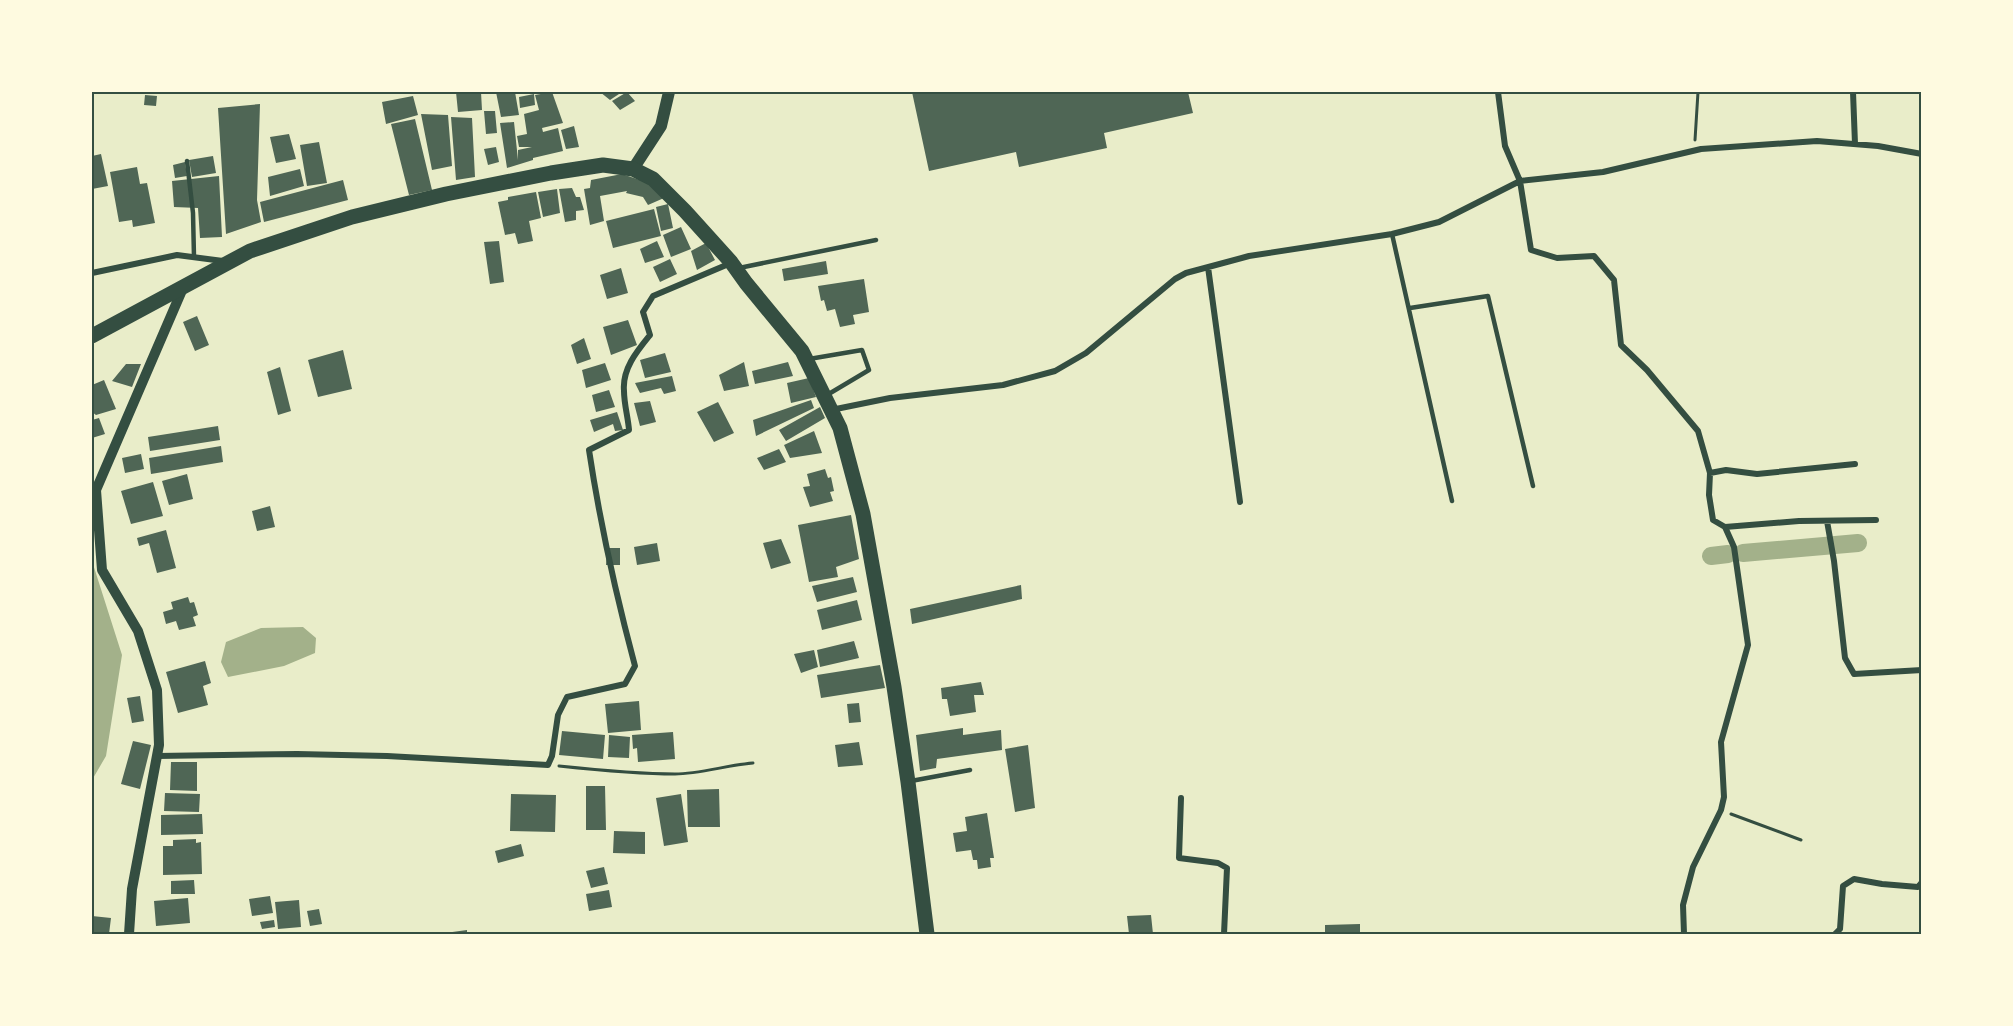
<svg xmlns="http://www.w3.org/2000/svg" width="2013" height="1026" font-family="Jost,sans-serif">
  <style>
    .water { fill: #a3b18a }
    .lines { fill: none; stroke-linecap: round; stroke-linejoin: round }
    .canal { stroke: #a3b18a; stroke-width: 18 }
    .building { fill: #4f6655 }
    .path { stroke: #344e41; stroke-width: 3 }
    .service { stroke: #344e41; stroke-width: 4.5 }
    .minor { stroke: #344e41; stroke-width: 6 }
    .tertiary { stroke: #344e41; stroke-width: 10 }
    .secondary { stroke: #344e41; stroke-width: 12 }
    .primary { stroke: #344e41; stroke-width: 15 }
    .neatline { fill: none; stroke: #344e41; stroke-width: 2 }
  </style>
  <rect width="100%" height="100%" fill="#e9edc9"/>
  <path class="water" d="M92,561L122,655L106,756L92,780Z
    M303,627L316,638L315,653L284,666L228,677L221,662L226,642L261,628Z"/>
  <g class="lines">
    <path class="canal" d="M1743,553L1858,543
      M1711,556L1728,554"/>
  </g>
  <path class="building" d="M456,92H481L482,110L458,112Z
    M496,92H515L519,115L501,117Z
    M552,92L563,123L542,128L543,132L558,128L563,151L533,158V160L507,168L500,123L514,122L518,160V150L532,147H519L517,136L527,134L524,114L539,110L535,95Z
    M600,92H622L610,100Z
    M627,92L635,101L620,110L612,101Z
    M912,92H1188L1193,113L1104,133L1107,148L1019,167L1016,152L929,171Z
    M534,94L535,105L520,108L519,97Z
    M145,95L157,96L156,106L144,105Z
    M413,96L418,115L386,124L382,102Z
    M260,104L257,200L261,222L226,234L218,108Z
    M484,111H495L497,133L486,134Z
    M421,114L448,115L452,166L432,170Z
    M451,117L472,118L475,177L456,180Z
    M415,119L432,190L409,195L391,124Z
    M574,126L579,147L566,149L561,130Z
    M289,134L296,159L276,163L270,137Z
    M319,142L327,183L307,186L300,145Z
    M496,147L499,162L488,165L484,149Z
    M101,154L108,186L92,189V156Z
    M213,156L216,173L192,177L189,160Z
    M185,162L187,176L175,178L173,165Z
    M137,167L140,184L147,183L155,223L133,227L132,220L119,222L110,172Z
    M300,169L304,186L270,196L268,177Z
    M622,174L652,184L664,198L648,205L643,197L626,193L627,191L600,196L604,221L590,225L584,189L590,188L591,180Z
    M219,176L222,237L200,238L198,208L174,207L172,181Z
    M343,180L348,200L264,222L260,202Z
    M572,188L576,197H580L584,210L576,211V220L565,222L559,189Z
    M557,189L560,213L543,217L538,192Z
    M536,192L541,218L529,221L533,241L518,244L515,233L505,235L498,202L508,200V197Z
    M668,204L673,228L661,231L656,207Z
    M654,209L661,236L613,248L606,221Z
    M681,227L691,249L671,257L663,235Z
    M499,241L504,282L490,284L484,242Z
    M657,241L664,257L645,263L640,249Z
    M706,243L715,260L697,270L691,251Z
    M670,259L677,274L660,282L653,267Z
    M826,261L828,274L784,281L782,269Z
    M621,268L628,293L607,299L600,275Z
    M864,279L869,312L853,315L855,324L840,327L835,309L827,311L824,300L821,301L818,286Z
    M197,316L209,345L195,351L183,322Z
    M628,320L637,345L611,355L603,327Z
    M584,338L591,359L577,364L571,345Z
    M343,350L352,389L318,397L308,360Z
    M665,353L671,372L645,378L640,360Z
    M744,362L749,386L724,391L719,375Z
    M788,362L793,376L755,384L752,371Z
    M605,363L611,380L586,388L582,370Z
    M126,364H141L132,387L112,381Z
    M280,367L291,411L278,415L267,372Z
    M672,376L676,391L664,394L661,388L640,393L635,383Z
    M809,378L816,397L791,403L787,383Z
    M104,380L116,409L96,415L92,412V385Z
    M609,390L615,407L596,412L592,395Z
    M811,400L814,408L756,436L753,420Z
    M650,401L656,422L640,426L634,403Z
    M718,402L734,433L714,442L697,412Z
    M820,407L825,418L786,441L779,430Z
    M617,412L623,430L615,431L613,424L594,432L590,420Z
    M99,418L105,434L92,438V420Z
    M218,426L220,440L150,451L148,437Z
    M814,431L822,453L790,458L784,445Z
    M221,446L223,462L151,474L149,458Z
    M779,449L786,462L764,470L757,458Z
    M141,454L144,469L125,473L122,458Z
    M825,469L828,478L831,477L834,491L830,492L833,501L810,507L803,487L810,486L807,474Z
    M187,474L193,499L169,505L162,481Z
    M153,482L163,516L131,524L121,491Z
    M270,506L275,527L257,531L252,511Z
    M851,515L859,559L836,567L838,577L809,582L798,525Z
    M166,530L176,568L157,573L149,543L139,546L137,538Z
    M781,539L791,563L771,569L763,543Z
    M657,543L660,561L637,565L634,547Z
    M607,548H620V565H606Z
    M853,577L857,592L817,602L812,586Z
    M1021,585L1022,599L912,624L910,609Z
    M188,597L190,603L194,602L198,615L193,617L196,626L179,630L176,621L166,624L163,612L173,609L171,602Z
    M857,600L862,620L822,630L817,610Z
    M854,641L859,658L820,667L817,650Z
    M814,650L818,667L801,673L794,654Z
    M205,661L211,683L203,686L208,705L178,713L166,672Z
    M880,665L885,688L821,698L817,675Z
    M981,682L984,695H974L976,712L950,716L947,699H942L941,688Z
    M140,696L144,721L132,723L127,698Z
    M639,701L641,730L608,733L605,704Z
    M859,703L861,722L849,723L847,704Z
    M963,728V735L1001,730L1002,750L937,759L936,768L920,771L916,735Z
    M562,731L605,735L603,759L559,755Z
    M673,732L675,759L638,762L637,748L633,749L632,735Z
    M609,735L630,737L629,758L608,757Z
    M133,741L151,745L140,789L121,784Z
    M859,742L863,765L838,767L835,745Z
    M1028,745L1035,808L1015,812L1005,749Z
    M171,762H197V791L170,790Z
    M586,786H605L606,830H586Z
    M719,789L720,827H688L687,790Z
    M165,793L200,794L199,812L164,811Z
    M511,794L556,795L555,832L510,831Z
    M681,794L688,842L664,846L656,798Z
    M987,813L994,858H990L991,867L978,869L977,860H973L971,850L956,852L953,833L967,831L965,817Z
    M202,814L203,834L161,835V815Z
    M614,831L645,832V854L613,853Z
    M196,839V843L201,842L202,874L163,875V846H173V840Z
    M521,844L524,856L498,863L495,851Z
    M604,867L608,884L591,888L586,871Z
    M194,880L195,894H171V881Z
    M609,890L612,907L589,911L586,894Z
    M270,896L273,913L252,916L249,899Z
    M188,898L190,923L156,926L154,901Z
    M299,900L301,927L278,929L275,902Z
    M319,909L322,924L310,926L307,911Z
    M1151,915L1153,934H1129L1127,916Z
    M92,916L111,918L109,934H92Z
    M274,920L275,927L262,929L260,922Z
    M1360,924V934H1325V925Z
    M467,930V934H445V933Z"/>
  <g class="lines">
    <path class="path" d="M1695,140L1698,92
      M559,766C597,770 636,774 675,774C700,774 727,765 753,763
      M1731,814L1801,840"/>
    <path class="service" d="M187,161L193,213L194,257
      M1392,234L1452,501
      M739,268L876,240
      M1410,308L1488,296L1533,486
      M809,359L862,350L869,370L827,395
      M911,781L970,770"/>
    <path class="minor" d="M1498,92L1505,146L1520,181L1531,250L1557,258L1594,256L1614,280L1621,345L1647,370L1698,431L1710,473L1709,495L1713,520L1725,527L1734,547L1748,645L1721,742L1724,797L1721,810L1693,867L1683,905L1684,934
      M1853,92L1855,144
      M1208,267L1240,502
      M92,273L177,255L223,261
      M831,410L890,398L1003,385L1055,371L1086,353L1175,279L1186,273L1249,256L1392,234L1439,222L1520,181L1603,172L1701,149L1817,141L1878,146L1922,154
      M1710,473L1726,470L1757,474L1855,464
      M1827,521L1834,561L1845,658L1854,674L1922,670
      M1725,527L1799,521L1876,520
      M157,756L297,754L387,756L548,765L552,756L558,715L567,697L625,684L635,666C616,595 600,523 589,450L629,430C628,417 624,404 624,391C622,369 637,351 650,335L643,312L653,296L731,263
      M1181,798L1179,858L1218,863L1227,868L1224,934
      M1835,934L1840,929L1843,886L1854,879L1882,884L1918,887L1922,882"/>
    <path class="tertiary" d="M129,934L132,889L159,745L157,690L138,631L102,570L96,490L183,288"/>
    <path class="secondary" d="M633,169L661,126L669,92"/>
    <path class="primary" d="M92,336L250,251L352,217L446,194L551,173L603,165L633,169L653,179L685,211L731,262L746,283L802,351L840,428L863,514L894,687L908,782L927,934"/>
  </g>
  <rect width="2013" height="1026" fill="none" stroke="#fefae0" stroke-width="186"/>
  <rect x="93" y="93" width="1827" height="840" class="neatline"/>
</svg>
